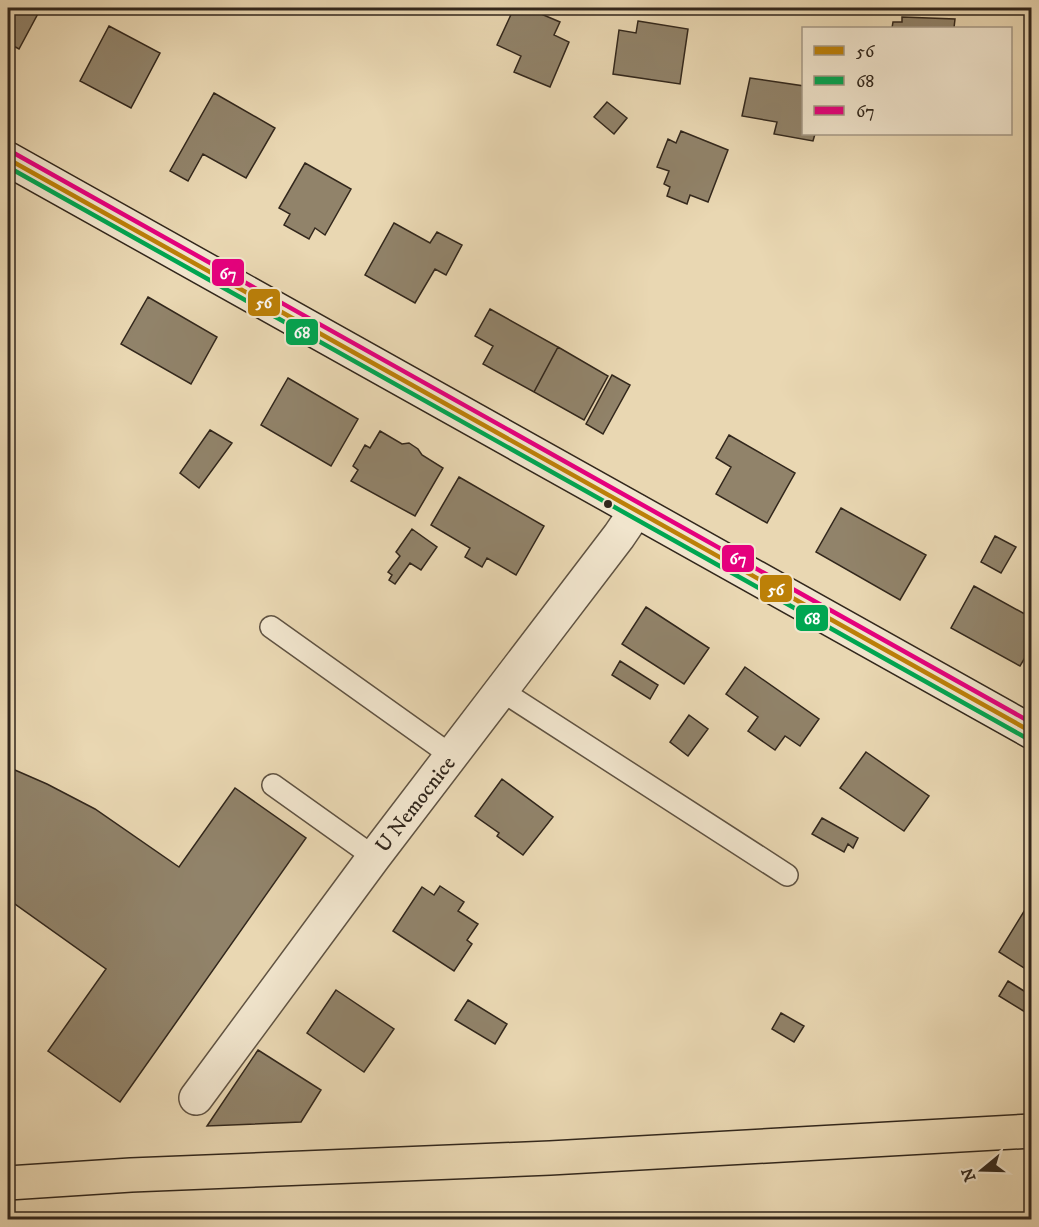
<svg xmlns="http://www.w3.org/2000/svg" width="1039" height="1227" font-family="'IM FELL DW Pica',serif">
  <style>
    .building { fill: #91836a; stroke: #32271c; stroke-width: 1.5 }
    .lines { fill: none; stroke-linecap: round; stroke-linejoin: round }
    .lane-casing { stroke: #605342; stroke-width: 24 }
    .street-casing { stroke: #605342; stroke-width: 36 }
    .secondary-casing { stroke: #32271c; stroke-width: 36 }
    .primary-casing { stroke: #32271c; stroke-width: 36 }
    .lane { stroke: #f1e5cd; stroke-width: 21 }
    .street { stroke: #f1e5cd; stroke-width: 33 }
    .secondary { stroke: #f1e5cd; stroke-width: 33 }
    .primary { stroke: #e9d7b2; stroke-width: 33 }
    .bus-1-casing { stroke: #f1e5cd; stroke-width: 9 }
    .bus-2-casing { stroke: #f1e5cd; stroke-width: 9 }
    .bus-3-casing { stroke: #f1e5cd; stroke-width: 9 }
    .bus-1 { stroke: #bc8008; stroke-width: 4.5 }
    .bus-2 { stroke: #00a651; stroke-width: 4.5 }
    .bus-3 { stroke: #e5007d; stroke-width: 4.5 }
    .bus-dot { fill: #32271c; stroke: #f1e5cd; stroke-width: 2 }
    .labels { text-anchor: middle; stroke-width: 4.5; stroke-linejoin: round; paint-order: stroke }
    .street-label { font-size: 21px; fill: #32271c; stroke: #f1e5cd }
    .line-badge { stroke: #f1e5cd; stroke-width: 2 }
    .badge-label { font-size: 16px; text-anchor: middle; font-weight: bold; fill: #fff }
  </style>
  <rect width="100%" height="100%" fill="#e9d7b2"/>
  <filter id="stains"><feTurbulence type="fractalNoise" baseFrequency=".00333" numOctaves="4"/><feColorMatrix values="0 0 0 0 .2 0 0 0 0 .09 0 0 0 0 .02 0 0 0 .5 -.17"/></filter>
  <radialGradient id="worn" r=".72"><stop offset=".6" stop-color="#630" stop-opacity="0"/><stop offset="1" stop-color="#630" stop-opacity=".3"/></radialGradient>
  <path class="building" d="M8,8H41L19,49L8,43Z
    M514,8H527L560,22L554,35L569,42L550,87L514,72L521,56L497,45Z
    M902,17L955,19L954,28H892L893,22H902Z
    M638,21L688,29L680,84L613,74L619,30L636,33Z
    M109,26L160,53L131,108L80,81Z
    M750,78L804,86V134H815L813,141L774,134L777,122L742,116Z
    M214,93L275,128L246,178L203,154L188,181L170,171Z
    M607,102L627,118L614,134L594,117Z
    M681,131L728,150L708,202L690,195L687,204L667,196L670,187L664,184L669,171L657,167L668,139L676,143Z
    M305,163L351,189L325,235L315,228L309,239L284,225L290,214L279,208Z
    M394,223L430,243L437,232L462,245L446,275L435,269L415,303L365,275Z
    M148,297L217,337L191,384L121,344Z
    M490,309L558,347L534,392L483,364L493,346L475,336Z
    M558,347L608,376L584,420L534,392Z
    M612,375L630,385L603,434L586,424Z
    M288,378L358,419L331,466L261,425Z
    M210,430L232,443L199,488L180,473Z
    M380,431L402,444L409,443L418,449L422,455L443,468L415,516L351,481L358,470L353,466L365,445L370,448Z
    M729,435L795,473L767,523L716,494L731,467L716,458Z
    M459,477L544,526L516,575L487,558L482,567L465,557L470,548L431,525Z
    M841,508L926,555L900,600L816,552Z
    M412,529L437,547L421,570L410,563L395,584L389,580L392,575L388,572L400,556L396,552Z
    M995,536L1016,547L1001,573L981,562Z
    M974,586L1032,618V646L1020,666L951,628Z
    M646,607L709,648L684,684L622,644Z
    M620,661L658,685L650,699L612,675Z
    M745,667L819,719L800,746L785,736L775,750L748,731L758,717L726,694Z
    M689,715L708,729L688,756L670,742Z
    M866,752L929,796L904,831L840,788Z
    M8,767L47,784L95,809L179,867L235,788L306,838L120,1102L48,1051L106,969L8,899Z
    M502,779L553,817L523,855L497,836L499,833L475,816Z
    M822,818L858,838L853,848L848,844L844,852L812,834Z
    M440,886L464,902L458,911L478,924L467,940L472,944L454,971L393,931L422,887L434,895Z
    M1031,900L1032,901V973L999,952Z
    M1008,981L1032,996V1003L1025,1012L999,996Z
    M336,990L394,1029L364,1072L307,1033Z
    M468,1000L507,1024L495,1044L455,1020Z
    M781,1013L804,1026L794,1042L772,1029Z
    M258,1050L321,1090L301,1122L207,1126Z"/>
  <g class="lines">
    <defs>
      <path id="lane" d="M271,627L452,756
        M502,691L787,875
        M273,785L374,857"/>
      <path id="street" d="M196,1098L374,857L619,536L636,511"/>
      <path id="secondary" d="M8,159L1032,732"/>
      <path id="primary" d="M8,1183L131,1175L550,1158L1032,1131"/>
    </defs>
    <use href="#lane" class="lane-casing"/>
    <use href="#street" class="street-casing"/>
    <use href="#secondary" class="secondary-casing"/>
    <use href="#primary" class="primary-casing"/>
    <use href="#lane" class="lane"/>
    <use href="#street" class="street"/>
    <use href="#secondary" class="secondary"/>
    <use href="#primary" class="primary"/>
    <defs>
      <path id="bus-1" d="M8,159L1032,732"/>
      <path id="bus-2" d="M8,167L1028,739"/>
      <path id="bus-3" d="M12,152L1032,723"/>
    </defs>
    <use href="#bus-1" class="bus-1-casing"/>
    <use href="#bus-2" class="bus-2-casing"/>
    <use href="#bus-3" class="bus-3-casing"/>
    <use href="#bus-1" class="bus-1"/>
    <use href="#bus-2" class="bus-2"/>
    <use href="#bus-3" class="bus-3"/>
  </g>
  <circle class="bus-dot" cx="608" cy="504" r="5"/>
  <g class="labels">
    <g class="street-label">
      <text transform="translate(415 804) rotate(-52)" y="7">U Nemocnice</text>
    </g>
  </g>
  <g class="line-badge">
    <rect x="211" y="258" width="34" height="29" rx="6" fill="#e5007d"/>
    <rect x="247" y="288" width="34" height="29" rx="6" fill="#bc8008"/>
    <rect x="285" y="318" width="34" height="28" rx="6" fill="#00a651"/>
    <rect x="721" y="544" width="34" height="29" rx="6" fill="#e5007d"/>
    <rect x="759" y="574" width="34" height="29" rx="6" fill="#bc8008"/>
    <rect x="795" y="604" width="34" height="28" rx="6" fill="#00a651"/>
  </g>
  <g class="badge-label">
    <text x="228" y="279">67</text>
    <text x="264" y="308">56</text>
    <text x="302" y="338">68</text>
    <text x="738" y="564">67</text>
    <text x="776" y="595">56</text>
    <text x="812" y="624">68</text>
  </g>
  <rect width="1039" height="1227" fill="none" stroke="#e9d7b2" stroke-width="30"/>
  <rect x="9" y="9" width="1021" height="1209" fill="none" stroke="#32271c" stroke-width="3"/>
  <rect x="15" y="15" width="1009" height="1197" fill="none" stroke="#32271c" stroke-width="1.5"/>
  <rect x="802" y="27" width="210" height="108" fill="#f1e5cd" stroke="#a59986" stroke-width="1.5"/>
  <rect x="814" y="46" width="30" height="9" fill="#bc8008" stroke="#a59986" stroke-width="1.5"/>
  <text x="856" y="57" font-size="18" fill="#32271c">56</text>
  <rect x="814" y="76" width="30" height="9" fill="#00a651" stroke="#a59986" stroke-width="1.5"/>
  <text x="856" y="87" font-size="18" fill="#32271c">68</text>
  <rect x="814" y="106" width="30" height="9" fill="#e5007d" stroke="#a59986" stroke-width="1.5"/>
  <text x="856" y="117" font-size="18" fill="#32271c">67</text>
  <g transform="translate(982 1170) rotate(251)" stroke="#f1e5cd" stroke-width="4.5" paint-order="stroke">
  <path d="M0-4.5L10 22L0 15L-10 22Z" fill="#32271c"/>
  <text y="-9" font-size="16" font-weight="bold" text-anchor="middle" fill="#32271c">N</text>
  </g>
  <rect width="100%" height="100%" filter="url(#stains)"/>
  <rect width="100%" height="100%" fill="url(#worn)"/>
</svg>
